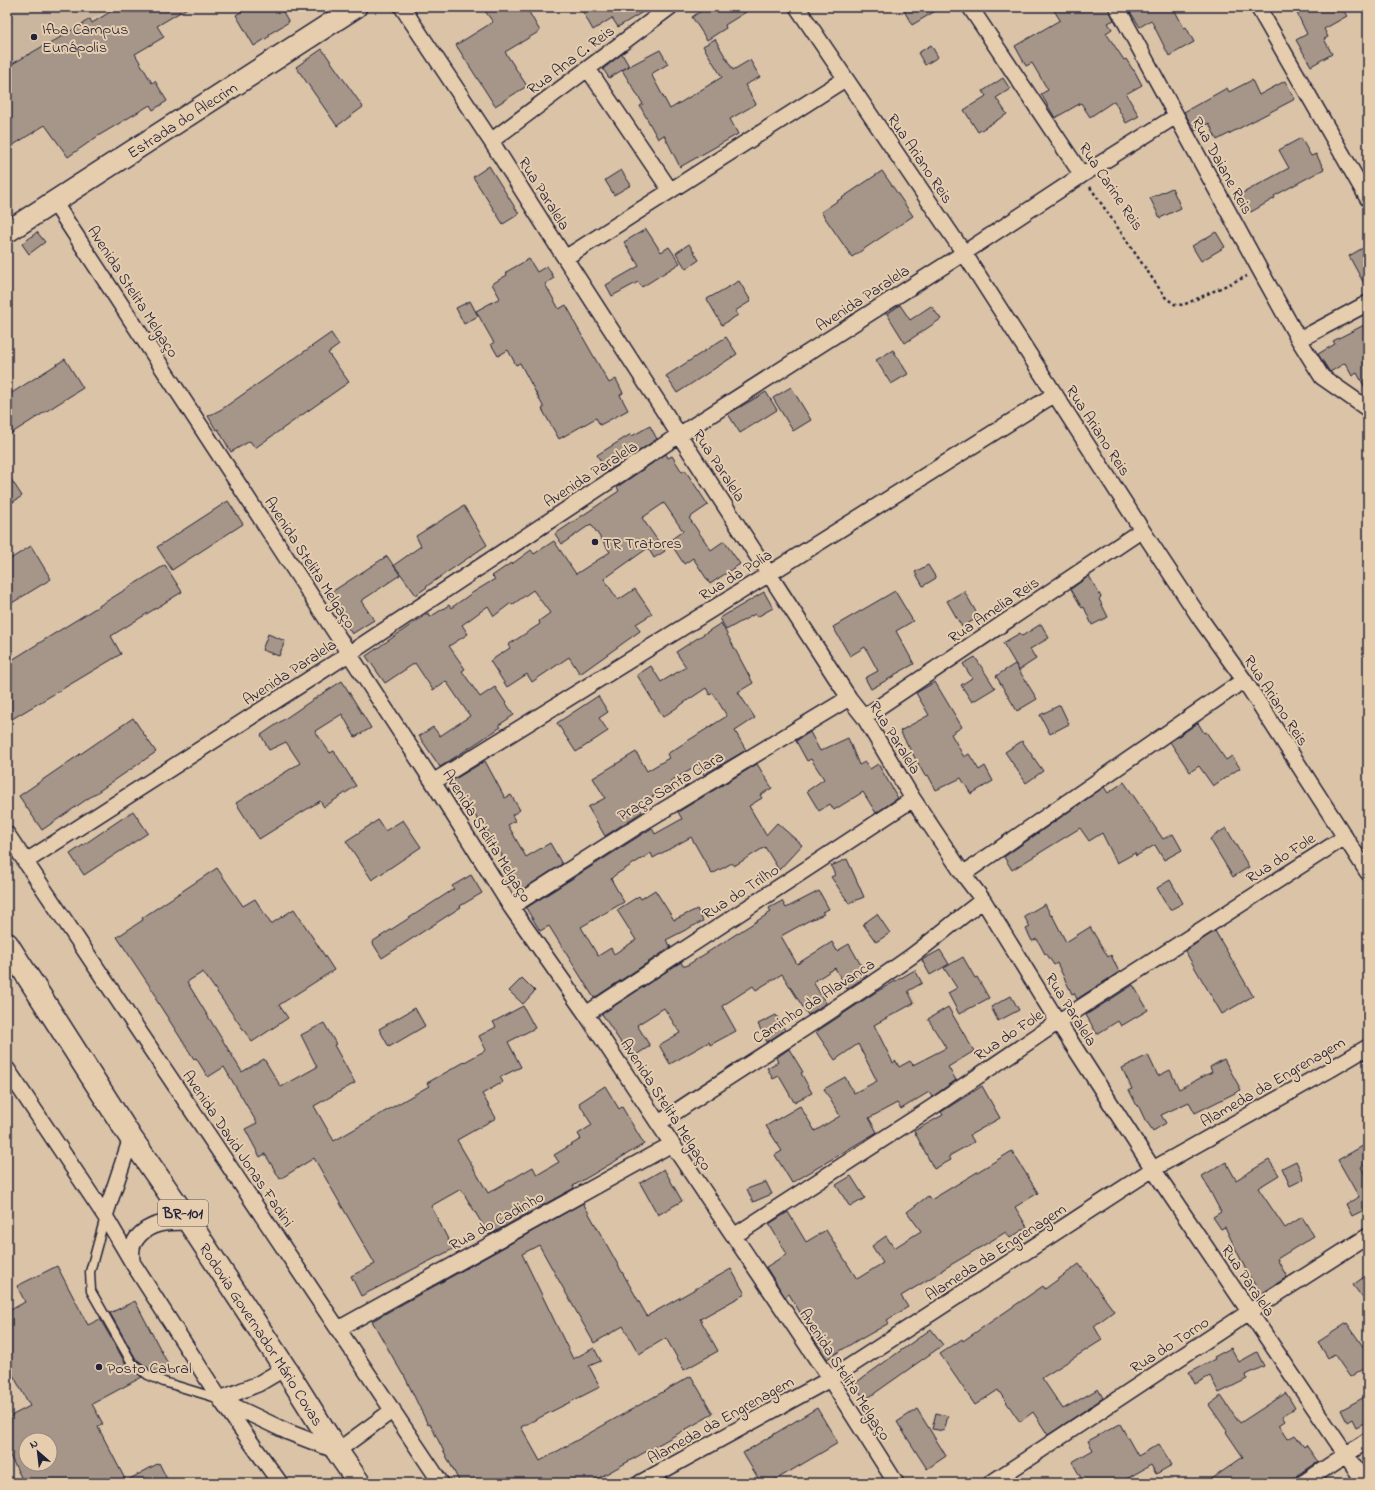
<svg xmlns="http://www.w3.org/2000/svg" width="1375" height="1490" font-family="'Indie Flower',sans-serif">
  <style>
    .built { fill: #cab69e }
    .building { fill: #a69689; stroke: #22223b; fill-rule: evenodd }
    .lines { fill: none; stroke-linecap: round; stroke-linejoin: round }
    .lane-casing { stroke: #22223b; stroke-width: 11 }
    .street-casing { stroke: #22223b; stroke-width: 18 }
    .secondary-casing { stroke: #22223b; stroke-width: 24 }
    .highway-casing { stroke: #22223b; stroke-width: 25 }
    .path { stroke: #22223b; stroke-width: 2.5; stroke-dasharray: 3 3; stroke-linecap: butt }
    .lane { stroke: #e6cdae; stroke-width: 8 }
    .street { stroke: #e6cdae; stroke-width: 15 }
    .secondary { stroke: #e6cdae; stroke-width: 21 }
    .highway { stroke: #e6cdae; stroke-width: 22 }
    .poi-dot { fill: #22223b; stroke: #e6cdae; stroke-width: 1.5 }
    .labels { text-anchor: middle; stroke-width: 4; stroke-linejoin: round; paint-order: stroke }
    .shield { fill: #e6cdae; stroke: #5d555e; stroke-width: 1 }
    .shield-label { font-size: 15px; font-weight: bold; fill: #22223b }
    .poi-label { font-size: 16px; fill: #22223b; stroke: #e6cdae; text-anchor: start }
    .street-label { font-size: 16px; fill: #22223b; stroke: #e6cdae }
  </style>
  <rect width="100%" height="100%" fill="#dac3a7"/>
  <filter id="ink" filterUnits="userSpaceOnUse"><feTurbulence type="fractalNoise" baseFrequency=".025" numOctaves="2"/><feDisplacementMap in="SourceGraphic" scale="8" xChannelSelector="R" yChannelSelector="G"/><feConvolveMatrix kernelMatrix="1 2 1 2 8 2 1 2 1" color-interpolation-filters="sRGB"/></filter>
  <g filter="url(#ink)">
    <path class="built" d="M7,7H113L7,67Z"/>
    <path class="building" d="M118,7H189L157,26L164,37L135,54L152,83L155,81L167,101L153,110L150,105L98,136L68,157L45,125L7,149V67L45,45L46,46L90,19L92,23Z
      M249,7H280L289,22L269,34L270,36L254,46L236,15Z
      M482,7H526L540,31L505,52L527,86L495,106L456,45L493,22Z
      M580,7H651L618,27L612,18L593,30Z
      M707,7H754L725,25L726,28L707,40L692,17Z
      M902,7H942L912,25Z
      M1052,7H1108L1114,20L1108,23L1112,29L1106,33L1124,60L1126,59L1133,70H1134L1142,85L1126,94L1139,116L1126,123L1114,101L1090,117L1081,103L1055,118L1041,94L1048,90L1032,63L1026,66L1015,46L1060,20Z
      M1127,7H1173L1184,28L1186,27L1194,42L1169,56L1151,20L1140,27Z
      M1294,7H1341L1347,16L1324,29L1328,37L1324,39L1332,54L1311,66L1296,40L1307,34Z
      M715,39L733,70L750,60L760,77L745,85L756,104L730,119L738,134L680,167L664,135L658,139L640,106L643,104L622,70L660,50L668,64L651,74L670,109L722,77L703,46Z
      M931,45L938,57L925,65L918,53Z
      M322,49L363,107L337,126L296,67Z
      M622,54L629,66L609,78L603,69Z
      M1003,78L1010,89L996,98L1007,114L978,132L964,110L986,96L983,91Z
      M1252,80L1259,95L1285,81L1295,99L1217,140L1209,123L1195,131L1184,112L1227,88L1229,92Z
      M1301,138L1311,156L1316,154L1324,169L1274,196L1275,198L1251,212L1241,194L1289,168L1279,150Z
      M489,166L519,214L503,224L473,177Z
      M621,170L631,185L614,195L605,180Z
      M882,171L913,216L852,257L821,212Z
      M1172,188L1181,208L1160,218L1150,198Z
      M646,229L661,252L669,247L680,263L642,287L638,282L612,296L606,285L639,266L624,242Z
      M37,232L45,242L29,254L22,244Z
      M1216,232L1225,247L1201,261L1192,246Z
      M689,244L699,260L686,269L676,253Z
      M1368,245V291L1349,256Z
      M529,259L537,272L547,266L554,278L545,284L559,309L566,305L574,319L573,320L609,383L616,379L623,393L620,395L628,410L600,425L596,418L559,439L547,418L542,409L544,408L520,363L516,365L508,350L498,356L491,344L494,343L476,311L500,298L492,284L507,275L506,272Z
      M739,281L751,301L735,311L738,315L722,325L707,299Z
      M470,301L478,316L464,324L456,308Z
      M900,305L910,320L931,306L941,319L905,343L887,314Z
      M1368,323V393L1357,373L1352,376L1345,363L1330,372L1318,354L1335,344L1333,341Z
      M331,333L339,345L328,353L349,382L255,448L250,441L231,452L218,429L216,430L208,416L222,409Z
      M726,337L737,354L677,393L666,376Z
      M893,350L908,374L891,384L876,360Z
      M65,359L83,388L7,436V396Z
      M791,387L811,420L793,431L773,398Z
      M766,392L777,410L740,433L728,414Z
      M650,426L657,439L607,472L597,455L631,434L632,436Z
      M666,454L668,458L672,456L682,472L685,470L708,505L689,518L711,550L724,541L740,564L710,584L693,558L684,564L669,541L683,531L664,503L642,518L665,551L654,558L648,548L604,579L618,600L635,589L652,614L636,624L640,631L580,674L569,657L532,682L527,674L507,687L490,661L510,648L508,645L540,624L539,621L550,613L533,590L512,605L511,603L494,616L488,606L462,625L468,634L449,646L465,669L462,671L480,697L495,687L514,715L499,725L501,727L440,767L419,736L433,727L440,736L470,716L446,681L433,690L415,663L385,683L366,656L428,613L430,617L449,605L451,608L472,593L495,579L492,576L511,563L512,564L531,550L534,554L554,541L576,574L610,552L591,524L562,544L555,534L619,491L617,487Z
      M7,473L22,496L7,506Z
      M228,501L243,524L172,570L157,547Z
      M464,506L487,545L427,586V587L416,595L394,565L421,546L416,536Z
      M31,546L51,579L7,606V561Z
      M387,556L400,575L361,601L374,620L352,634L327,595Z
      M165,565L182,592L111,636L121,654L7,722V663Z
      M928,565L936,578L923,586L915,572Z
      M1089,576L1101,597L1099,599L1108,617L1092,625L1084,607L1082,608L1071,589Z
      M895,591L913,621L896,631L914,664L894,675V676L871,689L865,678L878,671L865,647L850,656L833,627Z
      M964,591L979,617L962,627L947,601Z
      M764,592L773,608L757,617L755,614L726,630L720,618Z
      M721,623L753,683L738,692L755,718L735,731L746,750L704,775L698,766L670,781L673,785L645,801L646,803L639,807L642,812L605,836L588,807L605,798L593,778L636,752L647,771L669,758L667,754L727,716L713,693L710,695L706,688L663,717L637,675L651,666L661,682L686,667L676,652Z
      M1041,624L1049,638L1030,649L1036,659L1019,670L1003,643L1020,633L1022,636Z
      M268,634L285,641L279,656L262,650Z
      M975,657L995,688L972,702L961,685L972,678L963,664Z
      M1015,664L1037,699L1017,711L996,676Z
      M342,681L371,728L355,737L342,714L315,731L330,753L334,751L356,786L324,807L320,801L259,839L236,803L300,763L286,742L269,750L261,735L308,703Z
      M935,682L962,727L951,734L964,757L969,754L979,770L985,766L993,781L971,794L961,778L936,790L928,775L925,776L900,731L929,715L916,693Z
      M598,696L608,712L599,718L608,731L576,752L557,723Z
      M1060,705L1069,724L1050,734L1040,715Z
      M133,718L156,752L42,830L19,796Z
      M1198,723L1204,733L1206,732L1226,760L1232,756L1240,768L1213,786L1199,766L1190,772L1170,742Z
      M810,732L820,751L848,738L859,765L865,762L870,769L878,764L898,798L876,813L863,792L834,810L830,804L819,811L807,791L824,779L811,759L807,761L796,741Z
      M1022,741L1043,771L1026,783L1005,752Z
      M485,761L505,798L511,795L520,810L512,815L515,821L508,825L526,857L550,843L562,864L520,891L501,856L502,855L488,831L485,832L468,803L463,805L450,782Z
      M757,764L772,788L760,795L762,798L749,806L766,835L777,823L802,845L779,870L765,847L734,866L732,863L712,874L691,837L653,858L651,853L615,875L611,879L624,902L581,927L598,956L611,948L614,954L636,940L617,910L639,896L641,899L655,890L674,920L697,909L703,921L666,940L671,947L594,998L549,926L540,931L526,908L652,828L655,834L682,819L678,812Z
      M1124,782L1163,839L1173,834L1182,850L1164,860L1155,845L1136,856L1135,853L1117,863L1102,833L1089,841L1080,828L1012,870L1004,857L1104,787L1108,793Z
      M133,811L148,833L84,875L70,854Z
      M378,820L385,831L403,820L421,847L372,880L346,841Z
      M1226,828L1249,867L1233,877L1210,839Z
      M847,859L864,897L849,903L831,877L835,875L831,866Z
      M217,868L243,906L255,899L271,924L294,909L334,970L279,1005L288,1018L252,1042L203,972L187,982L242,1072L264,1059L281,1087L317,1067L301,1035L324,1023L336,1044L334,1045L355,1083L314,1106L334,1141L429,1086L427,1083L486,1050L479,1036L496,1027L493,1022L523,1006L535,1028L508,1042L521,1067L500,1077L503,1082L482,1094L496,1118L457,1140L488,1193L533,1167L537,1175L559,1162L554,1155L581,1139L578,1134L592,1125L579,1103L605,1086L619,1109L622,1107L644,1144L573,1186L574,1188L489,1235L461,1189L431,1206L453,1249L361,1296L351,1276L375,1264L314,1158L280,1179L265,1154L260,1157L245,1129L257,1123L224,1067L208,1077L196,1058L194,1059L155,998L157,997L117,937L143,920L142,918Z
      M471,875L482,893L460,906L461,907L382,958L372,942L454,889L452,886Z
      M1170,880L1183,903L1170,910L1157,888Z
      M819,891L829,909L822,912L824,914L808,921L781,936L797,964L832,942L837,951L849,944L867,976L847,989L835,968L813,982L826,1003L808,1015L782,974L756,990L753,986L722,1006L736,1031L710,1045L709,1042L670,1064L659,1045L680,1033L664,1008L637,1025L650,1046L631,1058L602,1014L681,962L683,966H686L771,912L769,908L782,901L786,908Z
      M1045,904L1051,916L1052,915L1066,942L1090,927L1108,957L1111,955L1119,972L1077,999L1074,993L1072,994L1057,963L1054,965L1046,953L1045,954L1037,939L1032,941L1026,929L1030,927L1024,916Z
      M877,914L890,933L876,942L863,924Z
      M1215,931L1253,996L1222,1014L1185,951Z
      M940,950L949,964L930,975L922,960Z
      M963,957L975,978L977,977L989,998L959,1014L948,993L957,988L944,968Z
      M915,970L922,983L908,991L914,1003L874,1025L893,1063L896,1061L899,1067L910,1061L913,1065L946,1048L928,1019L948,1007L974,1051L948,1067L956,1080L932,1097L929,1092L901,1109L897,1103L869,1118L877,1132L792,1183L775,1155L782,1151L766,1126L800,1106L815,1131L840,1116L824,1089L845,1077L854,1093L877,1081L858,1044L835,1060L816,1032L876,992Z
      M522,978L535,991L523,1004L509,991Z
      M1133,985L1148,1010L1121,1026L1118,1021L1097,1034L1086,1015Z
      M1011,996L1019,1010L998,1021L991,1007Z
      M415,1008L425,1026L389,1047L379,1029Z
      M776,1015L785,1030L767,1042L758,1024Z
      M789,1049L803,1072L801,1073L812,1093L794,1102L779,1076L773,1079L767,1068L778,1062L776,1058Z
      M1148,1055L1158,1076L1170,1070L1179,1089L1212,1072L1210,1067L1224,1059L1241,1090L1195,1113L1189,1102L1161,1115L1166,1123L1153,1131L1147,1122H1146L1138,1105L1137,1106L1129,1090L1132,1089L1122,1068Z
      M982,1086L1000,1118L970,1135L974,1142L949,1156L951,1160L934,1169L914,1131L943,1115L941,1112Z
      M1368,1143V1162L1361,1167L1368,1180V1213L1366,1209L1352,1216L1346,1204L1359,1197L1338,1160Z
      M1012,1151L1038,1193L1015,1207L1027,1227L1010,1238L1006,1232L942,1270V1271L901,1296L908,1307L887,1320L889,1323L861,1339V1338L827,1359L808,1330L810,1329L789,1294L785,1297L766,1267L787,1254L769,1224L788,1212L806,1242L826,1230L857,1279L883,1263L872,1246L886,1236L894,1248L921,1231L907,1212L928,1196L931,1200Z
      M1269,1160L1279,1175L1258,1188L1285,1228L1302,1217L1314,1236L1277,1259L1287,1277L1261,1294L1248,1274L1225,1227L1221,1229L1213,1217L1221,1212L1202,1176L1226,1162L1236,1180Z
      M1296,1161L1304,1179L1290,1186L1282,1168Z
      M664,1169L682,1201L658,1215L640,1183Z
      M851,1176L865,1198L850,1207L836,1185Z
      M766,1182L772,1194L753,1202L747,1189Z
      M583,1203L647,1316L731,1269L745,1294L700,1319L718,1351L684,1370L666,1338L639,1354L623,1326L594,1343L539,1245L522,1254L573,1359L594,1348L601,1361L589,1366L600,1387L521,1427L540,1461L691,1376L713,1414L590,1483H460L430,1424L428,1425L404,1375H403L372,1321Z
      M1079,1264L1114,1311L1094,1326L1102,1340L1042,1378L1063,1409L1098,1389L1103,1398L1048,1435L1033,1412L1020,1422L998,1390L975,1405L940,1354L962,1339L963,1341L1043,1286L1045,1289Z
      M57,1266L88,1325L100,1319L127,1366L142,1377L92,1404L103,1424L98,1427L126,1481L159,1463L169,1483H24L7,1450V1418L30,1406L7,1364V1312L25,1302L17,1286ZM26,1440H50V1464H26Z
      M1368,1274V1305L1353,1285Z
      M135,1301L168,1364L154,1372L136,1359L110,1313Z
      M1347,1323L1364,1348L1368,1345V1365L1350,1377L1334,1354L1328,1358L1318,1342Z
      M931,1329L943,1345L865,1400L854,1384Z
      M1231,1348L1239,1362L1257,1352L1264,1366L1246,1375L1247,1379L1219,1393L1210,1376L1195,1384L1189,1372L1215,1359L1214,1357Z
      M1286,1393L1295,1408L1282,1416L1285,1421L1279,1425L1288,1439L1295,1435L1304,1447L1306,1445L1318,1462L1298,1475L1295,1479L1294,1483H1206L1243,1457L1226,1432L1227,1431L1209,1405L1221,1396L1240,1423Z
      M1368,1395V1421L1356,1427L1352,1419L1347,1422L1341,1410Z
      M817,1408L838,1443L770,1483H761L743,1453Z
      M917,1409L946,1456L927,1469L897,1422Z
      M936,1413L948,1416L944,1431L932,1429Z
      M1120,1424L1138,1456L1159,1444L1172,1465L1156,1474L1151,1465L1119,1483H1084L1072,1462L1093,1450L1088,1441Z"/>
    <g class="lines">
      <defs>
        <path id="lane" d="M105,1217L90,1272L91,1291L132,1363L148,1375L164,1382L220,1399"/>
        <path id="street" d="M402,7L491,141L565,258L849,698L864,717L913,799L963,874L983,900L1058,1022L1153,1169L1365,1483
          M797,7L964,253L1142,530L1202,621L1244,680L1368,873
          M970,7L1082,175
          M1117,7L1260,270L1299,340L1322,377L1368,409
          M1258,7L1368,199
          M588,69L670,190
          M491,141L670,7
          M54,202L433,782L511,907L586,1014L672,1144L830,1379L896,1483
          M565,258L845,79
          M1299,340L1368,303
          M864,717L1142,530
          M433,782L769,574L1055,394
          M7,834L441,1483
          M25,862L350,653L679,435L964,253L1082,175L1176,116
          M963,874L1244,680
          M511,907L647,820L849,698
          M586,1014L913,799
          M7,1069L105,1216L132,1262L220,1399L280,1483
          M659,1123C743,1066 831,1014 913,955C937,937 959,918 983,900
          M105,1216L131,1138
          M734,1236L934,1106L1058,1022L1345,837
          M132,1262C132,1258 131,1253 132,1249C132,1245 135,1241 137,1238C150,1221 170,1222 189,1222
          M338,1329L672,1144
          M220,1399L258,1384L285,1368
          M223,1401L288,1432L337,1451L393,1410
          M640,1483L830,1379L1153,1169L1331,1069L1368,1047
          M991,1483L1249,1312L1368,1236
          M1303,1483L1368,1440"/>
        <g id="secondary">
          <path id="s1" d="M7,232L356,7"/>
        </g>
        <g id="highway">
          <path id="s2" d="M7,944L131,1138L189,1222L285,1368L337,1451L359,1483"/>
        </g>
      </defs>
      <use href="#lane" class="lane-casing"/>
      <use href="#street" class="street-casing"/>
      <use href="#secondary" class="secondary-casing"/>
      <use href="#highway" class="highway-casing"/>
      <path class="path" d="M1090,187L1165,297L1174,304L1183,305L1247,276"/>
      <use href="#lane" class="lane"/>
      <use href="#street" class="street"/>
      <use href="#secondary" class="secondary"/>
      <use href="#highway" class="highway"/>
    </g>
  </g>
  <g class="poi-dot">
    <circle cx="34" cy="37" r="4"/>
    <circle cx="595" cy="542" r="4"/>
    <circle cx="99" cy="1367" r="4"/>
  </g>
  <g class="labels">
    <rect class="shield" x="158" y="1200" width="50" height="26" rx="3"/>
    <g class="shield-label">
      <text x="183" y="1218">BR-101</text>
    </g>
    <g class="poi-label">
      <text x="42" y="34">Ifba Campus<tspan x="42" dy="18">Eunápolis</tspan></text>
      <text x="603" y="548">TR Tratores</text>
      <text x="107" y="1373">Posto Cabral</text>
    </g>
    <g class="street-label">
      <text transform="translate(570 59) rotate(-37)" y="6">Rua Ana C. Reis</text>
      <text dy="6" stroke="none"><textPath href="#s1" startOffset="208">Estrada do Alecrim</textPath></text>
      <text transform="translate(921 158) rotate(56)" y="6">Rua Ariano Reis</text>
      <text transform="translate(1223 165) rotate(61)" y="6">Rua Daiane Reis</text>
      <text transform="translate(1112 186) rotate(56)" y="6">Rua Carine Reis</text>
      <text transform="translate(545 193) rotate(58)" y="6">Rua Paralela</text>
      <text transform="translate(134 291) rotate(57)" y="6">Avenida Stelita Melgaço</text>
      <text transform="translate(862 297) rotate(-33)" y="6">Avenida Paralela</text>
      <text transform="translate(1099 430) rotate(57)" y="6">Rua Ariano Reis</text>
      <text transform="translate(720 465) rotate(57)" y="6">Rua Paralela</text>
      <text transform="translate(590 473) rotate(-33)" y="6">Avenida Paralela</text>
      <text transform="translate(311 562) rotate(57)" y="6">Avenida Stelita Melgaço</text>
      <text transform="translate(735 574) rotate(-32)" y="6">Rua da Polia</text>
      <text transform="translate(993 609) rotate(-34)" y="6">Rua Amelia Reis</text>
      <text transform="translate(289 671) rotate(-33)" y="6">Avenida Paralela</text>
      <text transform="translate(1277 700) rotate(57)" y="6">Rua Ariano Reis</text>
      <text transform="translate(896 737) rotate(58)" y="6">Rua Paralela</text>
      <text transform="translate(670 785) rotate(-31)" y="6">Praça Santa Clara</text>
      <text transform="translate(488 835) rotate(58)" y="6">Avenida Stelita Melgaço</text>
      <text transform="translate(1280 857) rotate(-33)" y="6">Rua do Fole</text>
      <text transform="translate(740 891) rotate(-33)" y="6">Rua do Trilho</text>
      <text transform="translate(813 1000) rotate(-33)" y="6">Caminho da Alavanca</text>
      <text transform="translate(1072 1009) rotate(58)" y="6">Rua Paralela</text>
      <text transform="translate(1008 1034) rotate(-34)" y="6">Rua do Fole</text>
      <text transform="translate(1272 1081) rotate(-30)" y="6">Alameda da Engrenagem</text>
      <text transform="translate(667 1104) rotate(57)" y="6">Avenida Stelita Melgaço</text>
      <text transform="translate(239 1148) rotate(56)" y="6">Avenida David Jonas Fadini</text>
      <text transform="translate(496 1220) rotate(-29)" y="6">Rua do Cadinho</text>
      <text transform="translate(995 1251) rotate(-33)" y="6">Alameda da Engrenagem</text>
      <text transform="translate(1249 1280) rotate(56)" y="6">Rua Paralela</text>
      <text dy="6" stroke="none"><textPath href="#s2" startOffset="466">Rodovia Governador Mário Covas</textPath></text>
      <text transform="translate(1169 1344) rotate(-33)" y="6">Rua do Torno</text>
      <text transform="translate(846 1374) rotate(57)" y="6">Avenida Stelita Melgaço</text>
      <text transform="translate(720 1419) rotate(-29)" y="6">Alameda da Engrenagem</text>
    </g>
  </g>
  <rect width="1375" height="1490" fill="none" stroke="#e6cdae" stroke-width="24"/>
  <rect x="12" y="12" width="1351" height="1466" fill="none" stroke="#22223b" stroke-width="1.5" filter="url(#ink)"/>
  <g transform="translate(38 1452) rotate(332)"><circle r="19" fill="#e6cdae" stroke="#988980"/>
  <path d="M0-3L7 15L0 10L-7 15Z" fill="#22223b"/>
  <text y="-6" font-size="11" font-weight="bold" text-anchor="middle" fill="#22223b">N</text>
  </g>
</svg>
